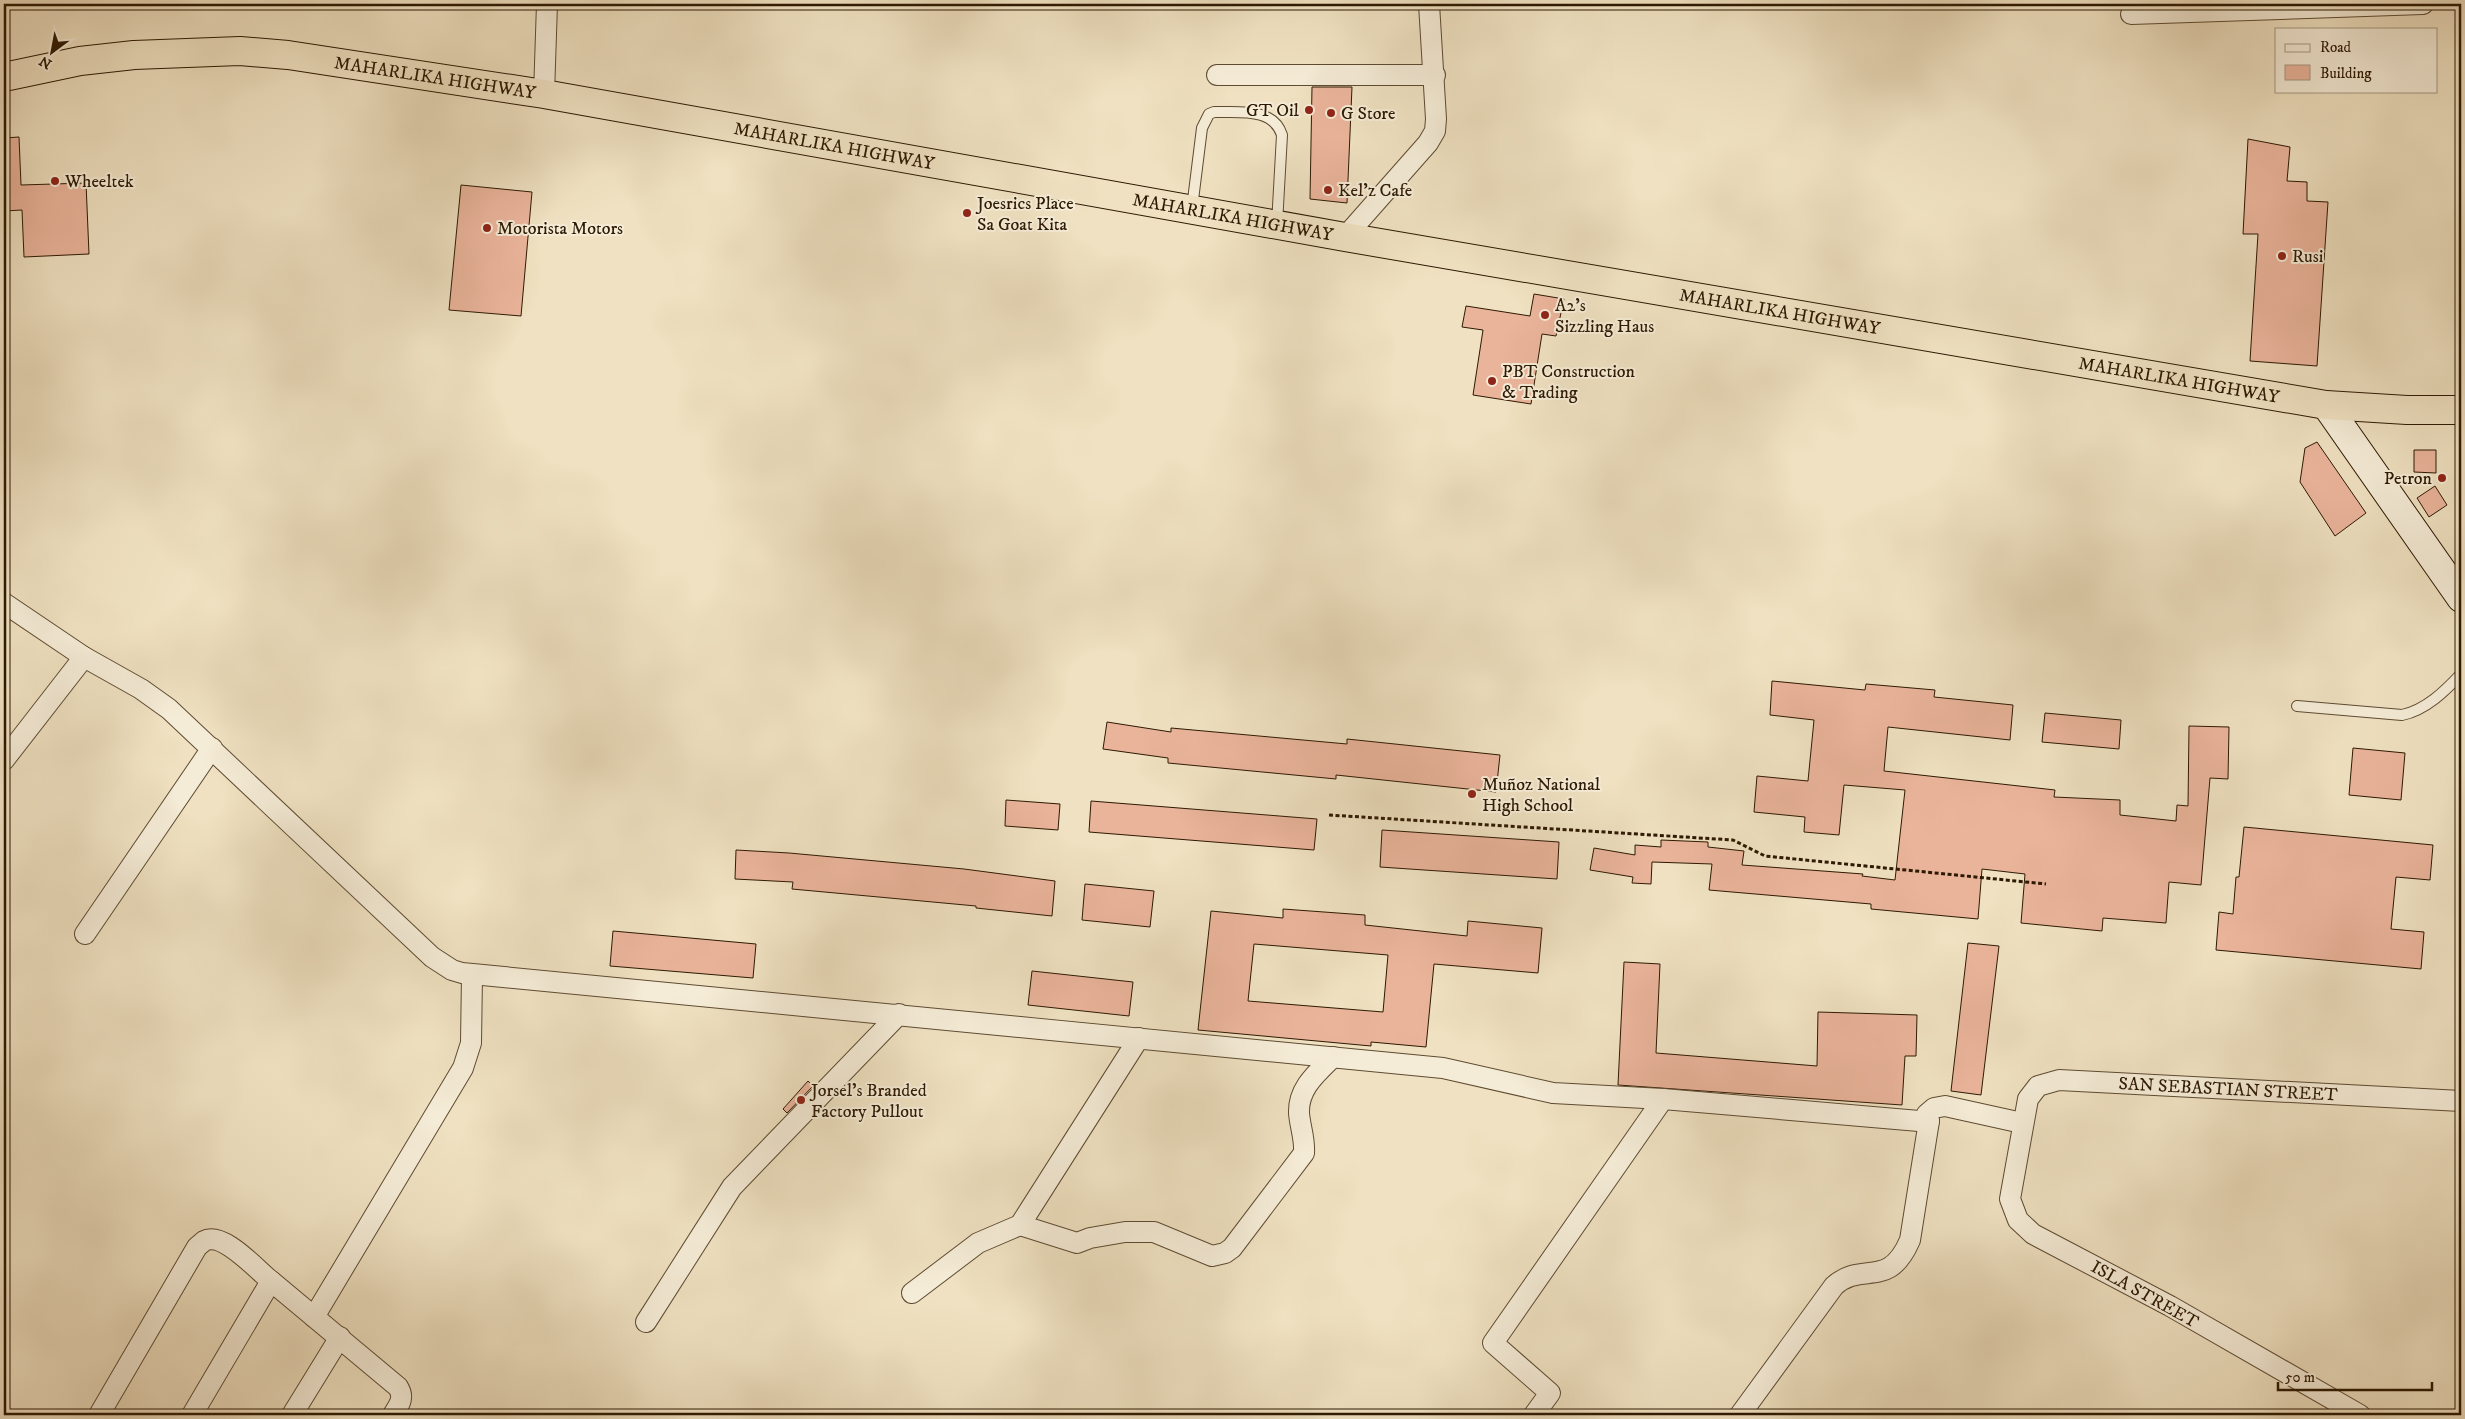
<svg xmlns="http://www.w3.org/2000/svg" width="2465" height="1419" font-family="'IM FELL DW Pica',serif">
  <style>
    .building { fill: #eab49b; stroke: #2d1903; fill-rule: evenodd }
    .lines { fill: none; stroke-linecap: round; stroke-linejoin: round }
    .lane-casing { stroke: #5e4b32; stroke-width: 12 }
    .street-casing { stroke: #5e4b32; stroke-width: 22 }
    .secondary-casing { stroke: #2d1903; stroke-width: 30 }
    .highway-casing { stroke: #2d1903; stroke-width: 30 }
    .path { stroke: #2d1903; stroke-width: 3; stroke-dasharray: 4 2.5; stroke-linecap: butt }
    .lane { stroke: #f5ecd7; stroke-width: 10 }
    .street { stroke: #f5ecd7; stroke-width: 20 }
    .secondary { stroke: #f5ecd7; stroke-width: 28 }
    .highway { stroke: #efe1c1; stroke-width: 28 }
    .poi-dot { fill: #8f2418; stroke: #f5ecd7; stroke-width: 2 }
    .labels { text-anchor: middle; stroke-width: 4; stroke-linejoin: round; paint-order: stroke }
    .street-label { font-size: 18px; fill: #2d1903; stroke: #f5ecd7 }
    .poi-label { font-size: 18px; fill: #2d1903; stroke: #f5ecd7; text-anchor: start }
  </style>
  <rect width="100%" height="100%" fill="#efe1c1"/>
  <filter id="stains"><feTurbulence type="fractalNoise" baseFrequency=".004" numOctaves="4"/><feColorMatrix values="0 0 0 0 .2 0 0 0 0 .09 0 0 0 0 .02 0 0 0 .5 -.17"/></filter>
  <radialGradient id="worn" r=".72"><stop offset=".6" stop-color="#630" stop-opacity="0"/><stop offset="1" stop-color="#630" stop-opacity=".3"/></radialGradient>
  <path class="building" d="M1312,87H1352L1347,203L1310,199Z
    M19,137L21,185L86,183L89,254L24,257L22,210L4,211V138Z
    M2248,139L2290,147L2287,181L2307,182V201L2328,202L2317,366L2250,361L2258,234H2243Z
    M461,185L532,192L521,316L449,310Z
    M1534,294L1564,299L1556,336L1542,334L1531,404L1473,395L1483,330L1462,327L1466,306L1530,316Z
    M2317,442L2366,513L2335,536L2300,482L2305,448Z
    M2414,450H2436V473L2414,472Z
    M2435,486L2447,505L2429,517L2417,498Z
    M1772,681L1865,690L1866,684L1935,690L1934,697L2013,705L2010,740L1888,727L1884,771L2055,790L2054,797L2120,800V815L2176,821L2177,805L2188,806L2189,726L2229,727L2228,779L2210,778L2201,885L2169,882L2166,923L2103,918L2102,931L2021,923L2025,874L1982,869L1978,919L1871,909V904L1709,890L1712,864L1652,862L1651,884L1632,883L1633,877L1590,870L1594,848L1635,855V845L1661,847V840L1708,842V847L1744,851L1742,865L1863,874L1862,876L1895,880L1905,790L1844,785L1839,835L1804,832L1805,817L1754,812L1757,776L1808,781L1814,720L1770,715Z
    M2045,713L2121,720L2119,749L2042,742Z
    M1107,722L1171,732V728L1347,744V739L1500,755L1496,792L1336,775V779L1168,763V758L1103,749Z
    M2353,748L2405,753L2401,800L2349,795Z
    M1006,800L1060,804L1058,830L1005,826Z
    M1091,801L1317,819L1314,850L1089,832Z
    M2244,827L2433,845L2430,880L2396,877L2391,929L2424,932L2421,969L2216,950L2219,912L2233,914L2236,877H2239Z
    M1382,830L1559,842L1557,879L1380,867Z
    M736,850L789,853L964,869L1055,881L1052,916L976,908V906L792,889L793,882L735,879Z
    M1085,884L1154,891L1150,927L1082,920Z
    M1283,909L1365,915V925L1467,936L1468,921L1542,928L1538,973L1434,964L1426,1047L1371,1042V1046L1198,1030L1211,911L1283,918ZM1254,944L1388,955L1383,1012L1248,1001Z
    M613,931L756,944L753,978L610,966Z
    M1968,943L1999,946L1981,1095L1951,1091Z
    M1624,962L1660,964L1656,1053L1817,1066L1818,1012L1917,1015L1916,1056H1905L1902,1105L1618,1085Z
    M1032,971L1133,982L1129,1016L1028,1005Z
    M808,1081L813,1086L787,1113L783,1109Z"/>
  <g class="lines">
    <defs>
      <path id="lane" d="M1192,208L1202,128L1209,114L1214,112C1239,113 1273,107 1282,135L1277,224
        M2297,706L2402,715C2426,710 2445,691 2461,674"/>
      <g id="street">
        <path d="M2131,14L2423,4"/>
        <path d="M1217,75H1435"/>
        <path d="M544,94L547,4"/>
        <path d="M1345,237L1428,143L1435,131L1436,119L1429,4"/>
        <path d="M4,603L84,657L141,689L169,709L432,957L452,970L462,973L1443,1068L1553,1093L1663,1099L1919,1121H1929L1927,1114L1934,1108L1945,1106L2022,1123"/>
        <path d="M4,760L84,657"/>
        <path d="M85,934L212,748"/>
        <path d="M1020,1225L1077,1243L1090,1238L1125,1232H1154L1212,1256L1225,1253L1232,1248L1304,1153C1305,1138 1300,1127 1299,1113C1298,1088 1317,1073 1333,1057"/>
        <path d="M912,1293L978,1243L1020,1225L1139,1038"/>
        <path d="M314,1317L463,1068L471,1043L472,975"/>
        <path d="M646,1322L732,1187L899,1014"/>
        <path d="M99,1415L197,1247L204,1241C223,1231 256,1269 271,1281"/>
        <path d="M192,1415L271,1281L398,1387C405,1398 399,1405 393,1415"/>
        <path d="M292,1415L340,1337"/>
        <path d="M1534,1415L1550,1393L1493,1343L1663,1099"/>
        <path d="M1740,1415L1834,1286C1863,1260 1888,1291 1910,1240L1929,1121"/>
        <path id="s1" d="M2360,1415L2170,1306L2033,1234L2018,1220L2010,1199L2028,1099L2038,1086L2059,1080L2461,1101"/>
      </g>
      <path id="secondary" d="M2326,405L2461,598"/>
      <g id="highway">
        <path id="s2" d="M4,77L80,61L134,55L240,51L288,55L544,94L1345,237L2326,405L2407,410H2461"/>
      </g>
    </defs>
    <use href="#lane" class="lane-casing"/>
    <use href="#street" class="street-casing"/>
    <use href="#secondary" class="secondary-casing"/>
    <use href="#highway" class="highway-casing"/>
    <path class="path" d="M1329,815L1733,840L1765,856L2046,884"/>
    <use href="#lane" class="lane"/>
    <use href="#street" class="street"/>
    <use href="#secondary" class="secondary"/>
    <use href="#highway" class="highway"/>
  </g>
  <g class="poi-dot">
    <circle cx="1309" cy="110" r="5"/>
    <circle cx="1331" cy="113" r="5"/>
    <circle cx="55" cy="181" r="5"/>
    <circle cx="1328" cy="190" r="5"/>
    <circle cx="967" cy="213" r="5"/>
    <circle cx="487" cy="228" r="5"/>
    <circle cx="2282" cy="256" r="5"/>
    <circle cx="1545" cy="315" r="5"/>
    <circle cx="1492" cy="381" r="5"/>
    <circle cx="2442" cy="478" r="5"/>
    <circle cx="1472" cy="794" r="5"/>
    <circle cx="801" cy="1100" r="5"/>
  </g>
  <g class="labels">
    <g class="street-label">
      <text dy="6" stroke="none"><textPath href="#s2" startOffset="435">MAHARLIKA HIGHWAY</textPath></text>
      <text dy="6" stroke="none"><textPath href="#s2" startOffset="840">MAHARLIKA HIGHWAY</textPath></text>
      <text dy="6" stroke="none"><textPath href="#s2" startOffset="1245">MAHARLIKA HIGHWAY</textPath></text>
      <text dy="6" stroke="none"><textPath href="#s2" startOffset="1800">MAHARLIKA HIGHWAY</textPath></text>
      <text dy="6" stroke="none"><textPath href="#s2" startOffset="2205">MAHARLIKA HIGHWAY</textPath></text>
      <text dy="6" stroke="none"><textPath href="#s1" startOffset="726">SAN SEBASTIAN STREET</textPath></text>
      <text transform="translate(2145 1294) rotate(29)" y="6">ISLA STREET</text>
    </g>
    <g class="poi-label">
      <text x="1299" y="116" text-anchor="end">GT Oil</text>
      <text x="1341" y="119">G Store</text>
      <text x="65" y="187">Wheeltek</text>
      <text x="1338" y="196">Kel’z Cafe</text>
      <text x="977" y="209">Joesrics Place<tspan x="977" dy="21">Sa Goat Kita</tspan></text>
      <text x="497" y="234">Motorista Motors</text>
      <text x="2292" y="262">Rusi</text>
      <text x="1555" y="311">A2’s<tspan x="1555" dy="21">Sizzling Haus</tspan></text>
      <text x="1502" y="377">PBT Construction<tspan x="1502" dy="21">&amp; Trading</tspan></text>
      <text x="2432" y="484" text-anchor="end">Petron</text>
      <text x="1482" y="790">Muñoz National<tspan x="1482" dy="21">High School</tspan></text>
      <text x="811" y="1096">Jorsel's Branded<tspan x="811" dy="21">Factory Pullout</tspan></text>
    </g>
  </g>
  <rect width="2465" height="1419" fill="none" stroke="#efe1c1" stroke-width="20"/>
  <rect x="5" y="5" width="2455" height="1409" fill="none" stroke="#2d1903" stroke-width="2.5"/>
  <rect x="10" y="10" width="2445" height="1399" fill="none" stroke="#2d1903"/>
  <rect x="2275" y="28" width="162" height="65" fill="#f5ecd7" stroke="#a59882"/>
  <rect x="2285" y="44" width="25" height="8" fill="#f5ecd7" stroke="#a59882"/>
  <text x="2320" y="52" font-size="15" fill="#2d1903">Road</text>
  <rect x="2285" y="65" width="25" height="15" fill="#eab49b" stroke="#a59882"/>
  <text x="2320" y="78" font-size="15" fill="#2d1903">Building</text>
  <g transform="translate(52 52) rotate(212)" stroke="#f5ecd7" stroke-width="4" paint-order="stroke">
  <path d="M0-4L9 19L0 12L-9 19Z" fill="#2d1903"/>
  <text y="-8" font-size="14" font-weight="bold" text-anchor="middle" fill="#2d1903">N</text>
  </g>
  <path d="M2278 1382v8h154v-8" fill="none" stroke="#2d1903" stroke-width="2.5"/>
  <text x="2285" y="1382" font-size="15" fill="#2d1903" stroke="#f5ecd7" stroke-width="4" paint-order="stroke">50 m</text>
  <rect width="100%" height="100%" filter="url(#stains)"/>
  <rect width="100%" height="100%" fill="url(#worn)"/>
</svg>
